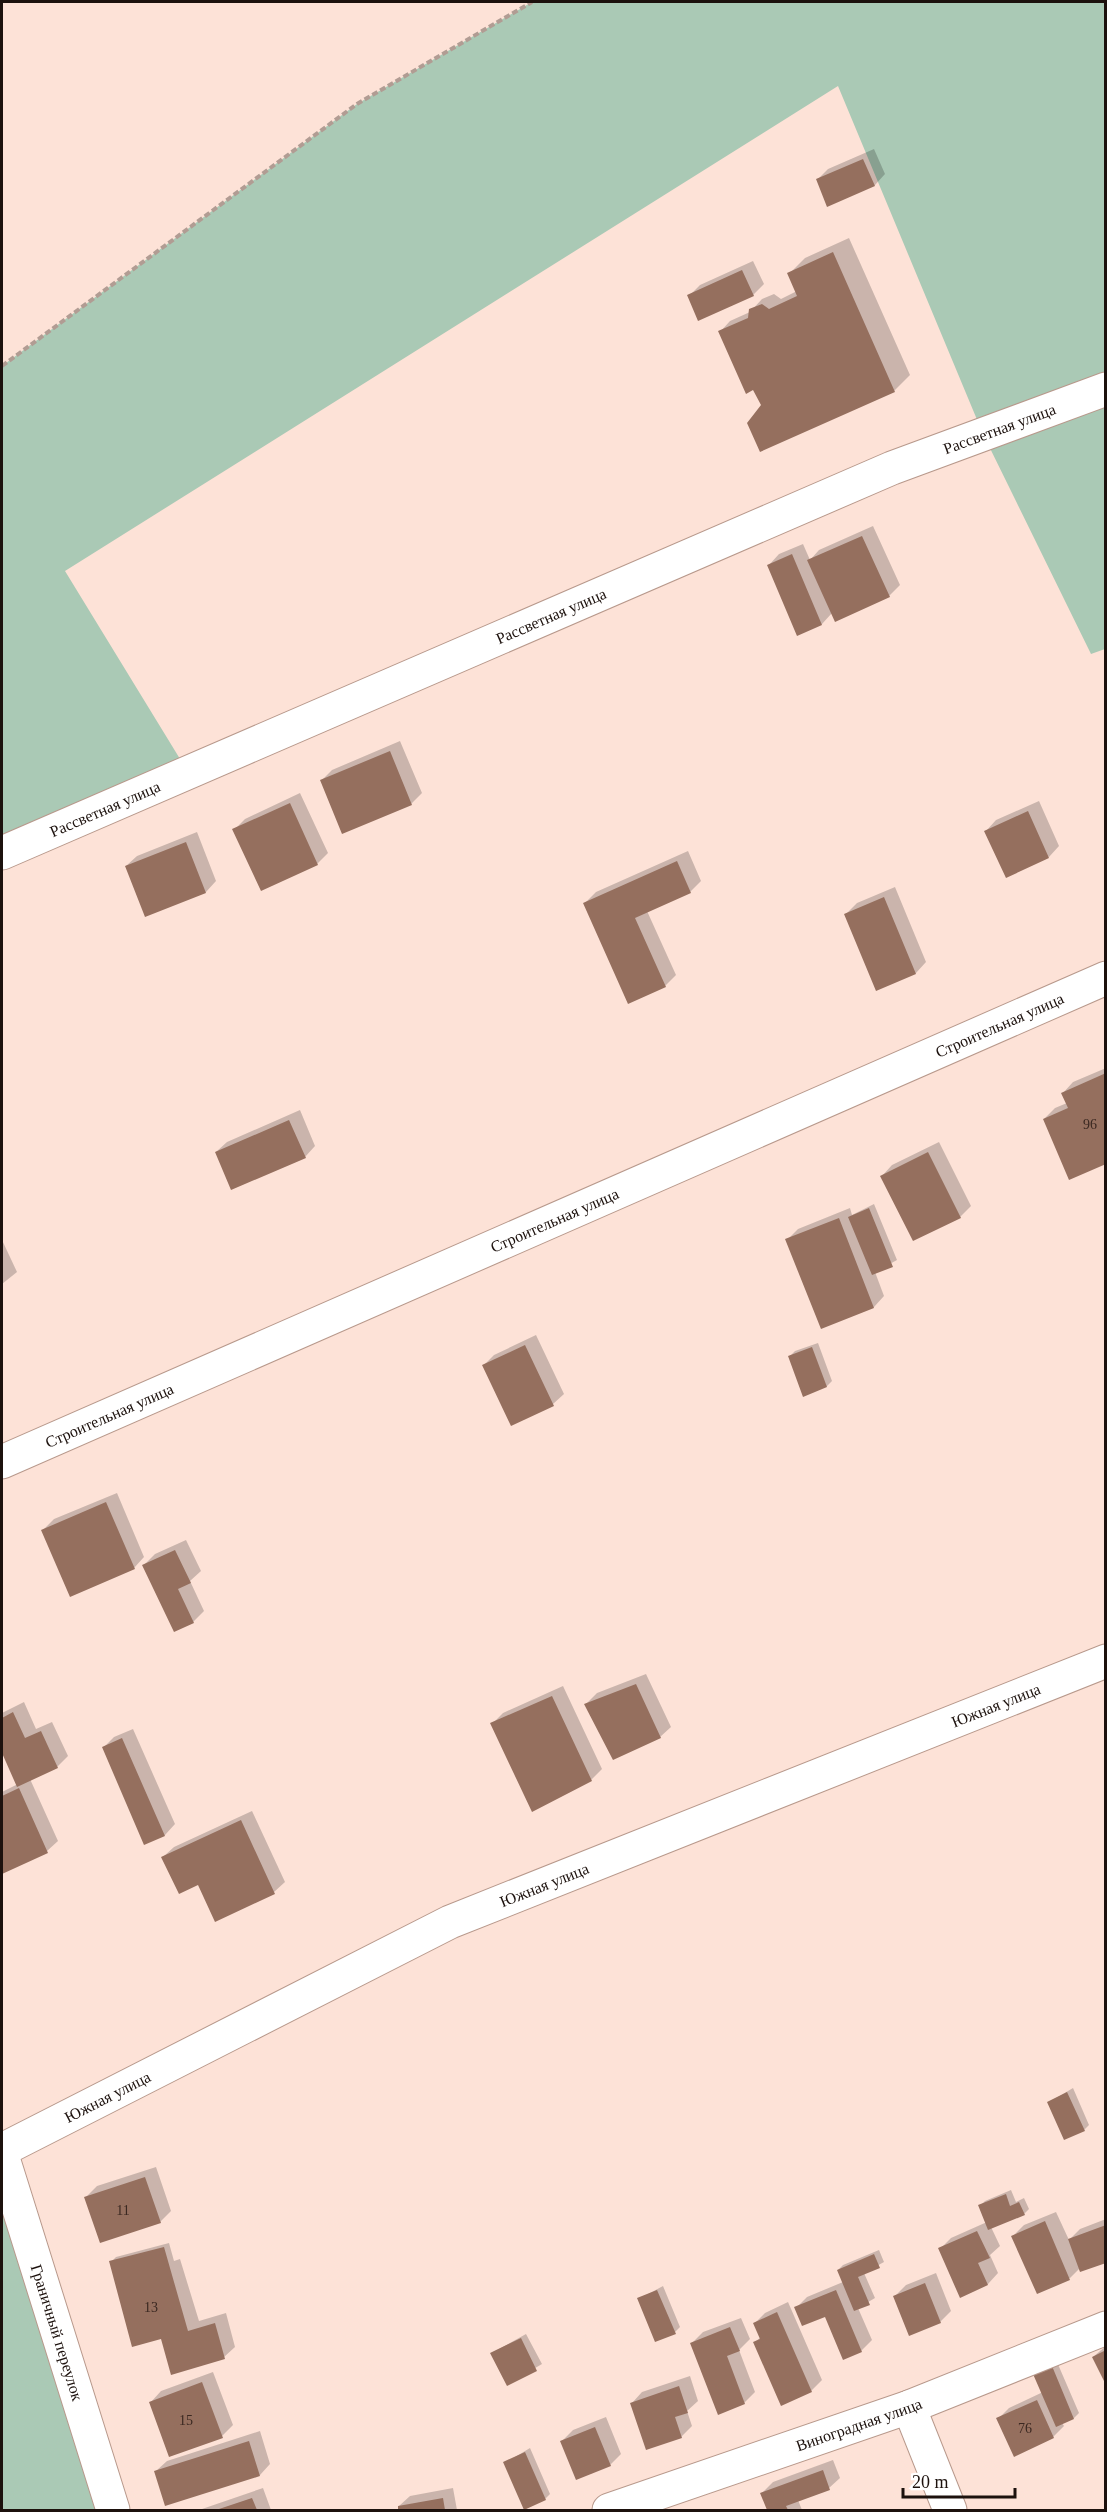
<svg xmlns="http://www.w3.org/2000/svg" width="1107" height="2512" font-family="'Times New Roman',serif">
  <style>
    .green { fill: #aac9b5 }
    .shadow { fill: #0003 }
    .building { fill: #956f5e }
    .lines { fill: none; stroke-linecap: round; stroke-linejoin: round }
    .street-casing { stroke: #b8998c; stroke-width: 35 }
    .path { stroke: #b19c93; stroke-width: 4; stroke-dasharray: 6 3; stroke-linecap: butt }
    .street { stroke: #fff; stroke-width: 33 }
    .labels { text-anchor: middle; stroke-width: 5; stroke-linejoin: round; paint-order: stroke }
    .number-label { font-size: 14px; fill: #3a2821 }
    .street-label { font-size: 16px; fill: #1c110d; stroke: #fff }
  </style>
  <rect width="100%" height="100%" fill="#fde2d7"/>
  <path class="green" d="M532,2H1105V649L1091,654L983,434L838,86L65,571L188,772L2,853V366L357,104Z
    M2,2155L113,2510H2Z"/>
  <path class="shadow" d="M874,149L885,174L875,185L818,179L828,169Z
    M849,238L910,375L894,391L763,406L720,332L730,321L750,312L762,299L774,294L781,299L797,291L789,274L805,258Z
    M753,261L764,284L753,295L689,296L700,285Z
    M873,526L900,585L889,596L832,613L822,624L798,634L769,565L779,554L803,544L810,560L819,550Z
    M400,741L422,793L411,804L322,780L332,770Z
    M300,793L328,853L317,864L234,830L245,819Z
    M1039,801L1059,846L1049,857L986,831L996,820Z
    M197,832L216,881L206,892L146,915L126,866L137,856Z
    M688,851L701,881L690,892L647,911L676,975L665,986L585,903L596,892Z
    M895,887L926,962L916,973L877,989L846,914L857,903Z
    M1106,1068V1162L1044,1119L1055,1108L1067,1103L1063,1093L1073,1082Z
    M300,1110L315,1146L305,1157L216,1152L227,1142Z
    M939,1142L971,1206L960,1217L882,1176L892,1165Z
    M874,1204L897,1260L875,1272L884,1296L874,1307L822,1327L787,1240L798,1229L850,1208L852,1215Z
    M2,1240L17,1272L2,1284Z
    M536,1335L564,1394L553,1404L512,1424L484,1365L494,1355Z
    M818,1343L832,1381L827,1386L804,1395L790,1356L795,1351Z
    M117,1493L144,1557L134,1568L43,1530L54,1519Z
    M186,1540L201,1571L190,1581L204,1611L193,1622L175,1630L144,1565L155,1554Z
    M646,1674L671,1727L660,1737L586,1704L597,1693Z
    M563,1686L602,1769L591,1780L492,1724L503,1713Z
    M24,1702L36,1729L52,1722L68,1756L57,1767L30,1779L58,1841L47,1851L2,1872V1792L18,1784L2,1749V1713Z
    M133,1729L175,1824L165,1835L145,1843L103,1748L114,1737Z
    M252,1811L285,1882L274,1892L216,1920L199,1883L163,1857L174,1847Z
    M1073,2088L1089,2125L1084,2130L1048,2103Z
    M156,2167L171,2211L160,2222L86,2197L97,2186Z
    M1011,2190L1016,2202L1024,2198L1029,2209L1024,2214L991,2227L1000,2246L990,2255L998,2273L988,2284L961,2296L940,2249L951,2238L987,2222L980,2206L985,2201Z
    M1056,2212L1069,2240L1080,2229L1106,2219V2261L1080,2268L1070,2278L1037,2292L1013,2236L1024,2225Z
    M169,2243L174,2261L180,2259L199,2321L226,2313L235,2347L224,2357L162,2337L111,2262L116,2257Z
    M879,2250L884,2262L864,2273L875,2298L858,2308L872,2340L861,2351L825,2315L796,2308L807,2297L843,2282L838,2270L843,2265Z
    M936,2273L951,2311L940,2322L895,2296L906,2285Z
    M663,2286L680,2327L675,2332L639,2299Z
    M788,2302L822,2380L811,2391L755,2342L761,2337L755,2323L765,2313Z
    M741,2318L750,2339L739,2350L755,2392L744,2403L692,2343L703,2332Z
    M526,2334L542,2364L508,2384L492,2353Z
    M1106,2346V2382L1093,2357Z
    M1057,2362L1079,2413L1074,2418L1062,2423L1064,2426L1053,2437L998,2419L1009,2408L1043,2392L1035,2374Z
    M213,2372L233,2425L222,2436L170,2456L151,2402L161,2391Z
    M690,2376L698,2401L687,2411L692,2426L681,2437L632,2403L642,2392Z
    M606,2417L621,2454L610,2465L562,2441L573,2430Z
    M260,2431L270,2464L260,2475L156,2471L167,2461Z
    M530,2448L550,2494L545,2499L505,2463Z
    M833,2460L840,2478L829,2488L798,2500L802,2510H768L762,2493L773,2482Z
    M263,2488L271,2510H200L202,2509Z
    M453,2488L457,2510H400L399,2506L410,2496Z"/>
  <path class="building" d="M863,159L875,186L827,207L816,179Z
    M833,252L895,392L760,452L747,423L761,405L753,390L746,394L718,331L748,318L749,309L762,304L769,309L797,296L787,273Z
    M742,270L754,296L698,321L687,295Z
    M862,536L890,597L835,622L807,560Z
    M792,554L822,625L797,636L767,565Z
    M390,751L412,805L342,834L320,780Z
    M290,803L318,865L261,891L232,829Z
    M1028,811L1049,858L1006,878L984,831Z
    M186,842L206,893L145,917L125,866Z
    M677,861L691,893L635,918L666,987L628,1004L583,903Z
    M884,897L916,974L876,991L844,914Z
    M1106,1073V1164L1069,1180L1043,1119L1068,1108L1061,1093Z
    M289,1120L306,1158L231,1190L215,1152Z
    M928,1152L961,1218L913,1241L880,1176Z
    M869,1208L893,1267L872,1275L848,1217Z
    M839,1218L874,1308L821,1329L785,1239Z
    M525,1345L554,1406L511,1426L482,1365Z
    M812,1347L827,1387L803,1397L788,1356Z
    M106,1502L135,1569L70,1597L41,1530Z
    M175,1550L191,1583L178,1589L194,1623L174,1632L142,1565Z
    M636,1684L661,1738L613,1760L584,1704Z
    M552,1696L592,1781L532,1812L490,1723Z
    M13,1712L25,1738L41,1731L58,1768L17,1787L2,1753V1718Z
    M122,1738L165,1836L144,1845L102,1747Z
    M19,1788L48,1853L2,1874V1796Z
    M241,1820L275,1894L215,1922L198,1885L179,1894L161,1857Z
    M1067,2092L1085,2131L1064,2140L1047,2102Z
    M145,2177L161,2223L100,2243L84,2197Z
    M1006,2194L1010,2206L1019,2202L1025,2215L988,2230L978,2205Z
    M1045,2221L1070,2280L1037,2294L1011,2236Z
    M1106,2225V2263L1080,2272L1068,2239Z
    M977,2231L990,2258L978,2263L988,2285L960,2298L938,2248Z
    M164,2247L188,2331L215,2323L225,2359L171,2375L161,2339L132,2347L109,2261Z
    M874,2254L880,2268L858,2277L870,2305L854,2311L837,2270Z
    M925,2283L941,2323L909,2336L893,2296Z
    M657,2290L676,2334L655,2342L637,2298Z
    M836,2290L862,2352L843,2360L825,2317L802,2326L794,2307Z
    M777,2312L812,2392L781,2406L753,2342L760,2339L753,2323Z
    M730,2327L740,2351L727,2356L745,2404L718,2415L690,2343Z
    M521,2338L537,2371L507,2386L490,2353Z
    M1106,2350V2385L1092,2357Z
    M1052,2366L1074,2419L1056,2427L1033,2374Z
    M202,2382L223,2438L169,2457L149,2402Z
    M679,2386L688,2413L675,2417L682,2438L646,2450L630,2403Z
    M1037,2400L1054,2438L1014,2457L996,2418Z
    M595,2427L611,2466L576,2480L560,2441Z
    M249,2441L260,2476L165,2506L154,2471Z
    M525,2452L546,2500L524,2510L503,2462Z
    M823,2470L830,2490L786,2506L788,2510H767L760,2493Z
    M252,2498L257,2510H216Z
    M443,2498L445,2510H398V2506Z"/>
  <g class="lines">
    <defs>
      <g id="street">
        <path id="s1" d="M2,853L892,468L1106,389"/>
        <path id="s2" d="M2,1462L1106,978"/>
        <path id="s3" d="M2,2150L450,1922L1106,1661"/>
        <path id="s4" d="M2,2155L113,2510"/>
        <path d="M909,2407L950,2510"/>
        <path id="s5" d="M609,2510L909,2407L1106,2328"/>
      </g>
    </defs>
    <use href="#street" class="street-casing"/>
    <path class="path" d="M2,366L357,104L532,2"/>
    <use href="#street" class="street"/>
  </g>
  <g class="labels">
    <g class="number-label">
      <text x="1090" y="1129">96</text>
      <text x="123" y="2215">11</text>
      <text x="151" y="2312">13</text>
      <text x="186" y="2425">15</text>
      <text x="1025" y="2433">76</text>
    </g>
    <g class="street-label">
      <text dy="6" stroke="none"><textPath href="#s1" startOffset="1084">Рассветная улица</textPath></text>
      <text dy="6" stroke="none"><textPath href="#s1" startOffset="598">Рассветная улица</textPath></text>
      <text dy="6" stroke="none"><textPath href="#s1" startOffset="112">Рассветная улица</textPath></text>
      <text dy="6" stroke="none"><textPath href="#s2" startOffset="1089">Строительная улица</textPath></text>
      <text dy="6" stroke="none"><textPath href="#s2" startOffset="603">Строительная улица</textPath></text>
      <text dy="6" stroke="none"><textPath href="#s2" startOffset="117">Строительная улица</textPath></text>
      <text dy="6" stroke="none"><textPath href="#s3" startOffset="1090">Южная улица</textPath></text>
      <text dy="6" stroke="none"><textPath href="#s3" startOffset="604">Южная улица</textPath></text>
      <text dy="6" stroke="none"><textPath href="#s3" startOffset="118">Южная улица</textPath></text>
      <text dy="6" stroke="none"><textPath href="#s4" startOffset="186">Граничный переулок</textPath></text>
      <text dy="6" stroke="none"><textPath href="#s5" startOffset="264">Виноградная улица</textPath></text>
    </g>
  </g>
  <rect width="1107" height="2512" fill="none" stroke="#1c110d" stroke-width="6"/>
  <path d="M903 2488v9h112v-9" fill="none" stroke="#1c110d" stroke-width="3"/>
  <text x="912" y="2488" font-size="18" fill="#1c110d" stroke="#ffffff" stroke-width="4.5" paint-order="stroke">20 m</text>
</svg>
